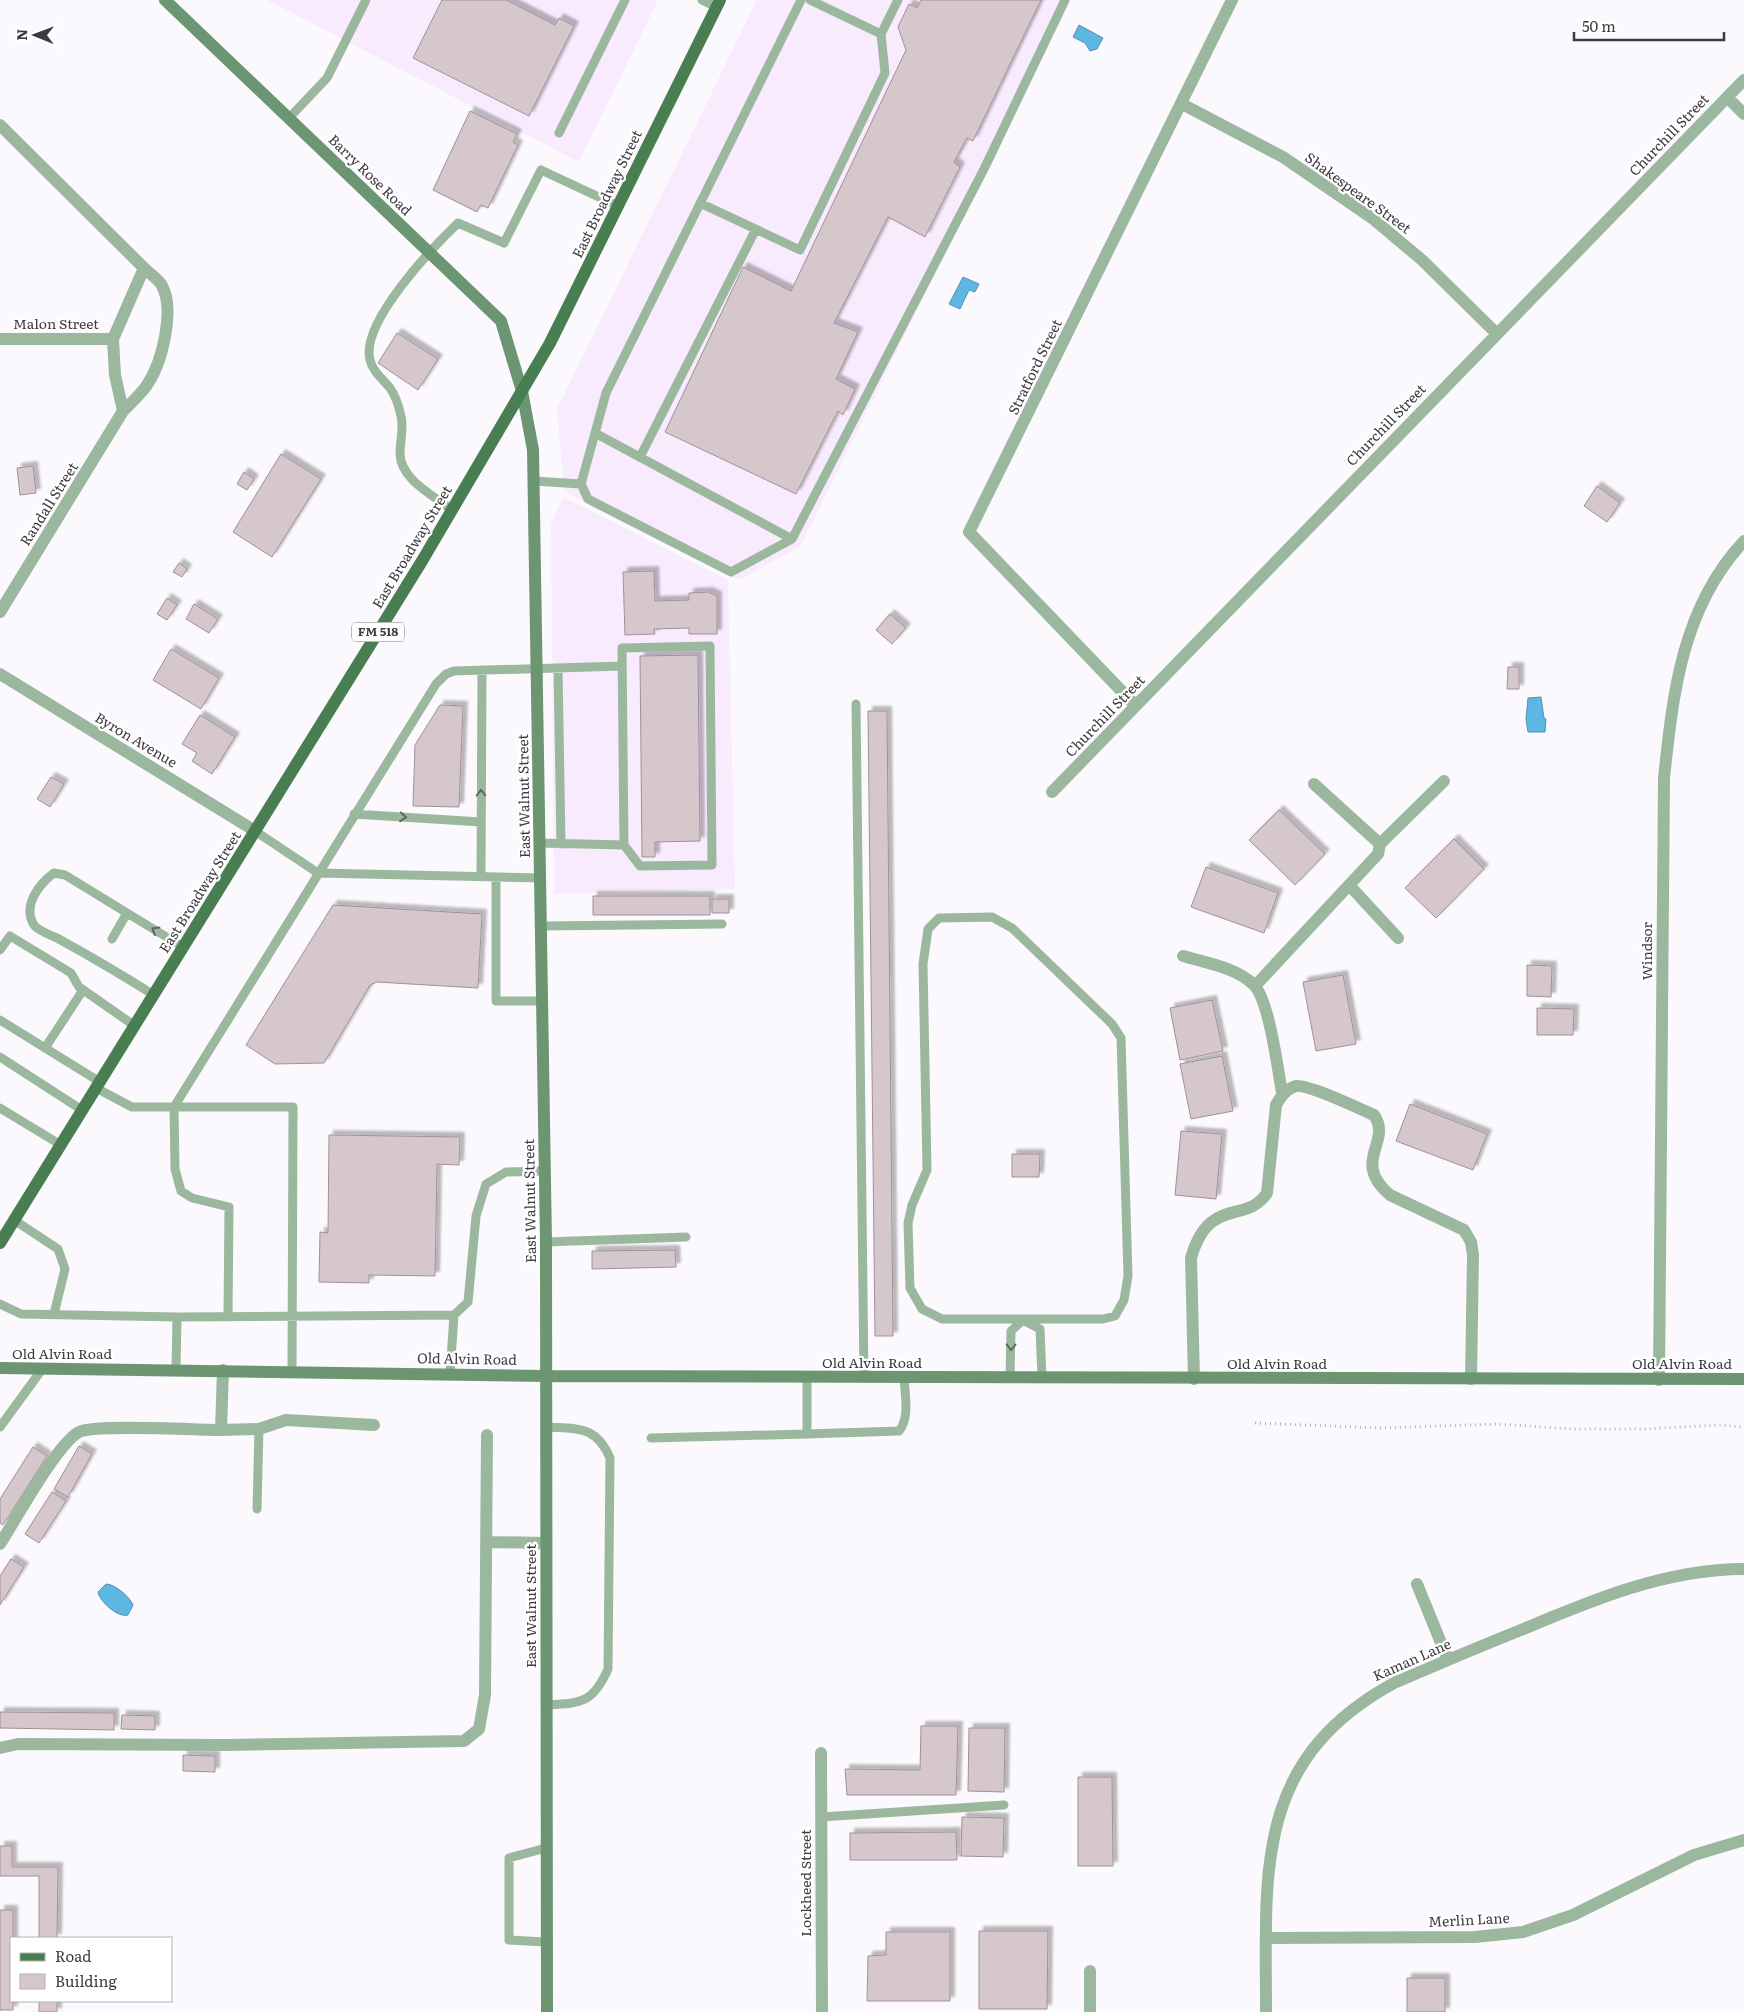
<svg xmlns="http://www.w3.org/2000/svg" width="1744" height="2012" font-family="Literata,serif">
  <style>
    .commercial { fill: #f9ebfe }
    .water { fill: #5cb7e3; stroke: #5392b2 }
    .building { fill: #d6c7cd; stroke: #9f9196; filter: url(#shadow) }
    .lines { fill: none; stroke-linecap: round; stroke-linejoin: round }
    .path { stroke: #b5b2b7; stroke-width: 3; stroke-dasharray: 1 4; stroke-linecap: butt }
    .lane { stroke: #9bb89e; stroke-width: 9 }
    .street { stroke: #9bb89e; stroke-width: 12 }
    .secondary { stroke: #6b9671; stroke-width: 12 }
    .primary { stroke: #487e51; stroke-width: 12 }
    .oneway { stroke: #5f6761 }
    .labels { text-anchor: middle; stroke-width: 4.5; stroke-linejoin: round; paint-order: stroke }
    .shield { fill: #fff; stroke: #787679; stroke-width: 1 }
    .shield-label { font-size: 12px; font-weight: bold; fill: #3e3b40 }
    .street-label { font-size: 14px; fill: #3e3b40; stroke: #fff }
  </style>
  <defs>
    <filter id="shadow"><feDropShadow dx="4.5" dy="-4.5" stdDeviation="1" flood-color="#0004"/></filter>
  </defs>
  <rect width="100%" height="100%" fill="#fcf9fe"/>
  <path class="commercial" d="M267,0H658L579,162Z
    M757,0H1071L800,547L739,580L564,491L557,409Z
    M563,497L728,580L735,889L554,894L551,524Z"/>
  <path class="water" d="M1079,25L1103,38L1097,49L1090,51L1085,43L1073,37Z
    M963,277L979,284L975,292L969,290L960,309L949,304Z
    M1541,697L1544,718L1546,719L1545,732H1528L1526,719L1528,698Z
    M106,1584C115,1584 130,1597 133,1605L128,1615C118,1618 100,1602 98,1592Z"/>
  <path class="building" d="M442,0H506L555,25L559,18L574,26L529,116L413,58Z
    M921,0H1041L973,141L967,138L954,162L960,167L925,237L888,217L834,323L858,332L836,379L855,389L843,415L838,411L796,494L665,432L743,267L791,291L906,50L898,27L909,4L917,8Z
    M470,111L517,134L513,142L518,145L488,208L481,205L477,212L433,190Z
    M397,333L438,359L418,390L378,363Z
    M281,454L321,479L272,557L233,532Z
    M33,466L36,493L20,495L17,468Z
    M244,472L254,479L247,490L237,484Z
    M1597,486L1620,503L1607,522L1584,506Z
    M179,563L187,569L182,577L173,572Z
    M654,571L655,601L689,600V593L708,592L717,596V634H689V628L654,629L655,634L625,635L623,572Z
    M167,598L177,605L167,620L157,614Z
    M194,604L218,619L209,633L186,619Z
    M890,614L906,628L892,644L876,630Z
    M171,649L219,678L201,709L153,680Z
    M698,655L700,841L655,842V857H642L640,656Z
    M1508,667H1519V689H1507Z
    M440,705L463,706L459,807L413,806L415,745Z
    M868,711H887L893,1336H875Z
    M200,715L235,737L212,774L192,761L197,753L182,744Z
    M51,777L64,784L50,807L37,799Z
    M1279,810L1325,854L1295,885L1249,840Z
    M1454,839L1484,869L1436,918L1405,888Z
    M1206,867L1278,893L1264,933L1191,907Z
    M593,896H710V915H593Z
    M712,899H729V913H712Z
    M333,905L482,914L478,988L377,982L370,985L324,1063L275,1064L246,1045Z
    M1527,965L1552,966L1551,997L1527,996Z
    M1343,975L1356,1044L1316,1051L1303,982Z
    M1212,1000L1223,1051L1180,1060L1170,1008Z
    M1537,1008L1574,1009L1573,1035H1537Z
    M1222,1056L1233,1111L1191,1119L1180,1064Z
    M1410,1104L1487,1134L1473,1170L1396,1141Z
    M1181,1131L1222,1134L1216,1199L1175,1195Z
    M329,1135L460,1137L459,1165L437,1164L435,1276L369,1275V1283L319,1282L320,1232L328,1233Z
    M1012,1154H1040L1039,1177H1012Z
    M675,1250L676,1267L592,1269V1251Z
    M79,1446L92,1454L68,1497L54,1489Z
    M33,1447L47,1456L3,1525L0,1523V1499Z
    M52,1492L66,1501L39,1543L25,1534Z
    M11,1559L24,1567L0,1605V1576Z
    M0,1712L114,1713V1730L0,1728Z
    M122,1715L155,1716V1730L121,1729Z
    M921,1726H958L956,1795H847L845,1769L920,1770Z
    M969,1728H1005L1004,1792L968,1791Z
    M183,1755L215,1756V1772L183,1771Z
    M1078,1777H1112L1113,1866H1078Z
    M962,1817L1004,1818L1003,1857L961,1856Z
    M956,1832L957,1860H850V1833Z
    M0,1846H12V1867H58L57,1938H39V1876H0Z
    M0,1910H13V2010H0Z
    M979,1931H1048L1047,2009H979Z
    M886,1932H950V2001H867L868,1956L886,1955Z
    M1407,1978H1445V2012H1407Z
    M39,2001H57V2012H39Z"/>
  <g class="lines">
    <path class="path" d="M1255,1423L1380,1428L1497,1424L1573,1429H1645L1717,1425L1744,1427"/>
    <path class="lane" d="M702,0L716,7
      M810,0L881,34
      M289,118L327,78L366,0
      M559,133L625,0
      M700,203L800,250L885,73L881,34L898,0
      M595,433L792,539
      M640,457L756,229
      M534,481L581,484L606,393L801,0
      M581,484L588,499L731,572L792,539L984,169L1065,0
      M452,510C433,495 401,480 400,454C400,441 404,427 401,416C399,407 395,395 390,388C382,378 373,372 370,360C360,323 433,247 458,223L504,243L541,170L618,206
      M558,668L561,844
      M856,704L864,1378
      M354,814L481,822
      M255,831L318,873L540,878
      M540,843L624,845L622,648L710,646L712,865L640,866L624,845
      M481,876L482,671
      M496,877V1001H543
      M127,913L183,947
      M992,917L1012,928L1112,1024L1121,1038L1128,1276L1124,1300L1115,1316L1103,1319H942L922,1309L910,1288L908,1223L912,1205L927,1170L923,964L928,929L939,918Z
      M542,926L722,924
      M112,939L127,913L65,875L54,873C39,884 22,906 34,925C38,931 51,935 57,938C90,956 122,975 154,995
      M0,950L10,936L71,973L79,987L135,1026
      M0,1020L100,1082
      M45,1048L83,990
      M0,1057L82,1110
      M96,1088L132,1107H293L292,1371
      M0,1108L61,1145
      M14,1220L58,1249L65,1269L54,1314
      M546,1242L686,1237
      M0,1304L21,1314L177,1317L454,1315L468,1302L476,1216L486,1184L506,1172L545,1171
      M228,1317L229,1207L192,1198L181,1191L175,1169L174,1107L436,684L446,674L454,671L622,666
      M176,1369L177,1317
      M450,1374L454,1315
      M1010,1378L1011,1331L1023,1320L1040,1329L1042,1378
      M0,1427L43,1368
      M546,1427C577,1429 596,1425 610,1458L608,1669C593,1703 582,1703 546,1705
      M807,1434L899,1431C910,1418 905,1394 904,1378
      M651,1438L807,1434V1377
      M257,1509L259,1429
      M821,1817L1004,1805
      M546,1848L509,1858V1940L546,1942"/>
    <path class="street" d="M1727,97L1744,114
      M1182,104L1283,157L1372,218L1422,260L1496,333
      M0,125L144,268L113,339L115,375L123,411L0,612
      M0,339H113
      M123,411C131,403 141,394 147,385C162,363 176,308 161,284C157,278 149,273 144,268
      M0,674L255,831
      M1135,705L969,532L1232,0
      M1052,792L1744,80
      M1380,844L1444,781
      M1350,886L1398,938
      M1183,956C1206,963 1236,967 1254,985C1269,1000 1278,1070 1282,1093
      M1255,986L1378,854L1380,844L1314,784
      M1194,1379L1191,1258C1209,1195 1246,1225 1267,1193L1276,1105C1281,1096 1286,1089 1296,1086C1308,1084 1360,1109 1374,1115C1393,1142 1350,1161 1390,1195L1464,1230L1471,1242L1473,1255L1471,1379
      M1659,1380L1664,778C1673,693 1682,607 1744,541
      M221,1430L259,1429L286,1420L374,1425
      M486,1542L546,1543
      M0,1544C16,1519 57,1444 79,1432C95,1424 197,1430 221,1430L223,1370
      M1417,1584L1448,1660
      M0,1748L18,1744L226,1745L464,1741L479,1729L485,1695L487,1435
      M821,1753L822,2012
      M1266,1938L1475,1937L1523,1932L1573,1915L1694,1855L1744,1840
      M1090,2012V1971
      M1266,2012C1266,1872 1253,1760 1394,1683C1436,1665 1478,1647 1521,1630C1592,1600 1666,1569 1744,1569"/>
    <path class="secondary" d="M165,0L501,321L522,391L533,450L546,1242L547,2012
      M0,1368L546,1376L1744,1379"/>
    <path class="primary" d="M0,1243L422,561L550,343L720,0"/>
  </g>
  <defs><path id="oneway-chevron" d="M-2-3.5L2.5 0L-2 3.5" fill="none" stroke-width="1.6" stroke-linecap="round" stroke-linejoin="round" transform="scale(1.25)"/></defs>
  <g class="oneway">
    <use href="#oneway-chevron" transform="translate(481 793) rotate(-90)"/>
    <use href="#oneway-chevron" transform="translate(403 817) rotate(4)"/>
    <use href="#oneway-chevron" transform="translate(155 930) rotate(-149)"/>
    <use href="#oneway-chevron" transform="translate(1011 1347) rotate(91)"/>
  </g>
  <g class="labels">
    <rect class="shield" x="352" y="622.5" width="52" height="19" rx="4"/>
    <g class="shield-label">
      <text x="378" y="636">FM 518</text>
    </g>
    <g class="street-label">
      <text transform="translate(1669 135) rotate(-46)" y="5">Churchill Street</text>
      <text transform="translate(370 175) rotate(44)" y="5">Barry Rose Road</text>
      <text transform="translate(1358 193) rotate(36)" y="5">Shakespeare Street</text>
      <text transform="translate(607 194) rotate(-64)" y="5">East Broadway Street</text>
      <text x="56" y="329">Malon Street</text>
      <text transform="translate(1035 367) rotate(-64)" y="5">Stratford Street</text>
      <text transform="translate(1386 425) rotate(-46)" y="5">Churchill Street</text>
      <text transform="translate(49 504) rotate(-58)" y="5">Randall Street</text>
      <text transform="translate(412 547) rotate(-59)" y="5">East Broadway Street</text>
      <text transform="translate(1105 716) rotate(-46)" y="5">Churchill Street</text>
      <text transform="translate(136 740) rotate(31)" y="5">Byron Avenue</text>
      <text transform="translate(524 796) rotate(-91)" y="5">East Walnut Street</text>
      <text transform="translate(200 892) rotate(-58)" y="5">East Broadway Street</text>
      <text transform="translate(1647 951) rotate(-90)" y="5">Windsor</text>
      <text transform="translate(530 1201) rotate(-91)" y="5">East Walnut Street</text>
      <text x="62" y="1359">Old Alvin Road</text>
      <text transform="translate(467 1359) rotate(1)" y="5">Old Alvin Road</text>
      <text x="872" y="1368">Old Alvin Road</text>
      <text x="1277" y="1369">Old Alvin Road</text>
      <text x="1682" y="1369">Old Alvin Road</text>
      <text transform="translate(531 1606) rotate(-90)" y="5">East Walnut Street</text>
      <text transform="translate(1412 1660) rotate(-24)" y="5">Kaman Lane</text>
      <text transform="translate(806 1883) rotate(-90)" y="5">Lockheed Street</text>
      <text transform="translate(1469 1920) rotate(-3)" y="5">Merlin Lane</text>
    </g>
  </g>
  <rect x="10" y="1937" width="162" height="65" fill="#ffffff" stroke="#b2b1b3"/>
  <rect x="20" y="1953" width="25" height="8" fill="#487e51" stroke="#b2b1b3"/>
  <text x="55" y="1962" font-size="15" fill="#3e3b40">Road</text>
  <rect x="20" y="1974" width="25" height="15" fill="#d6c7cd" stroke="#b2b1b3"/>
  <text x="55" y="1987" font-size="15" fill="#3e3b40">Building</text>
  <g transform="translate(35 35) rotate(271)" stroke="#ffffff" stroke-width="4" paint-order="stroke">
  <path d="M0-4L9 19L0 12L-9 19Z" fill="#3e3b40"/>
  <text y="-8" font-size="14" font-weight="bold" text-anchor="middle" fill="#3e3b40">N</text>
  </g>
  <path d="M1574 32v8h150v-8" fill="none" stroke="#3e3b40" stroke-width="2.5"/>
  <text x="1582" y="32" font-size="15" fill="#3e3b40" stroke="#ffffff" stroke-width="4" paint-order="stroke">50 m</text>
</svg>
